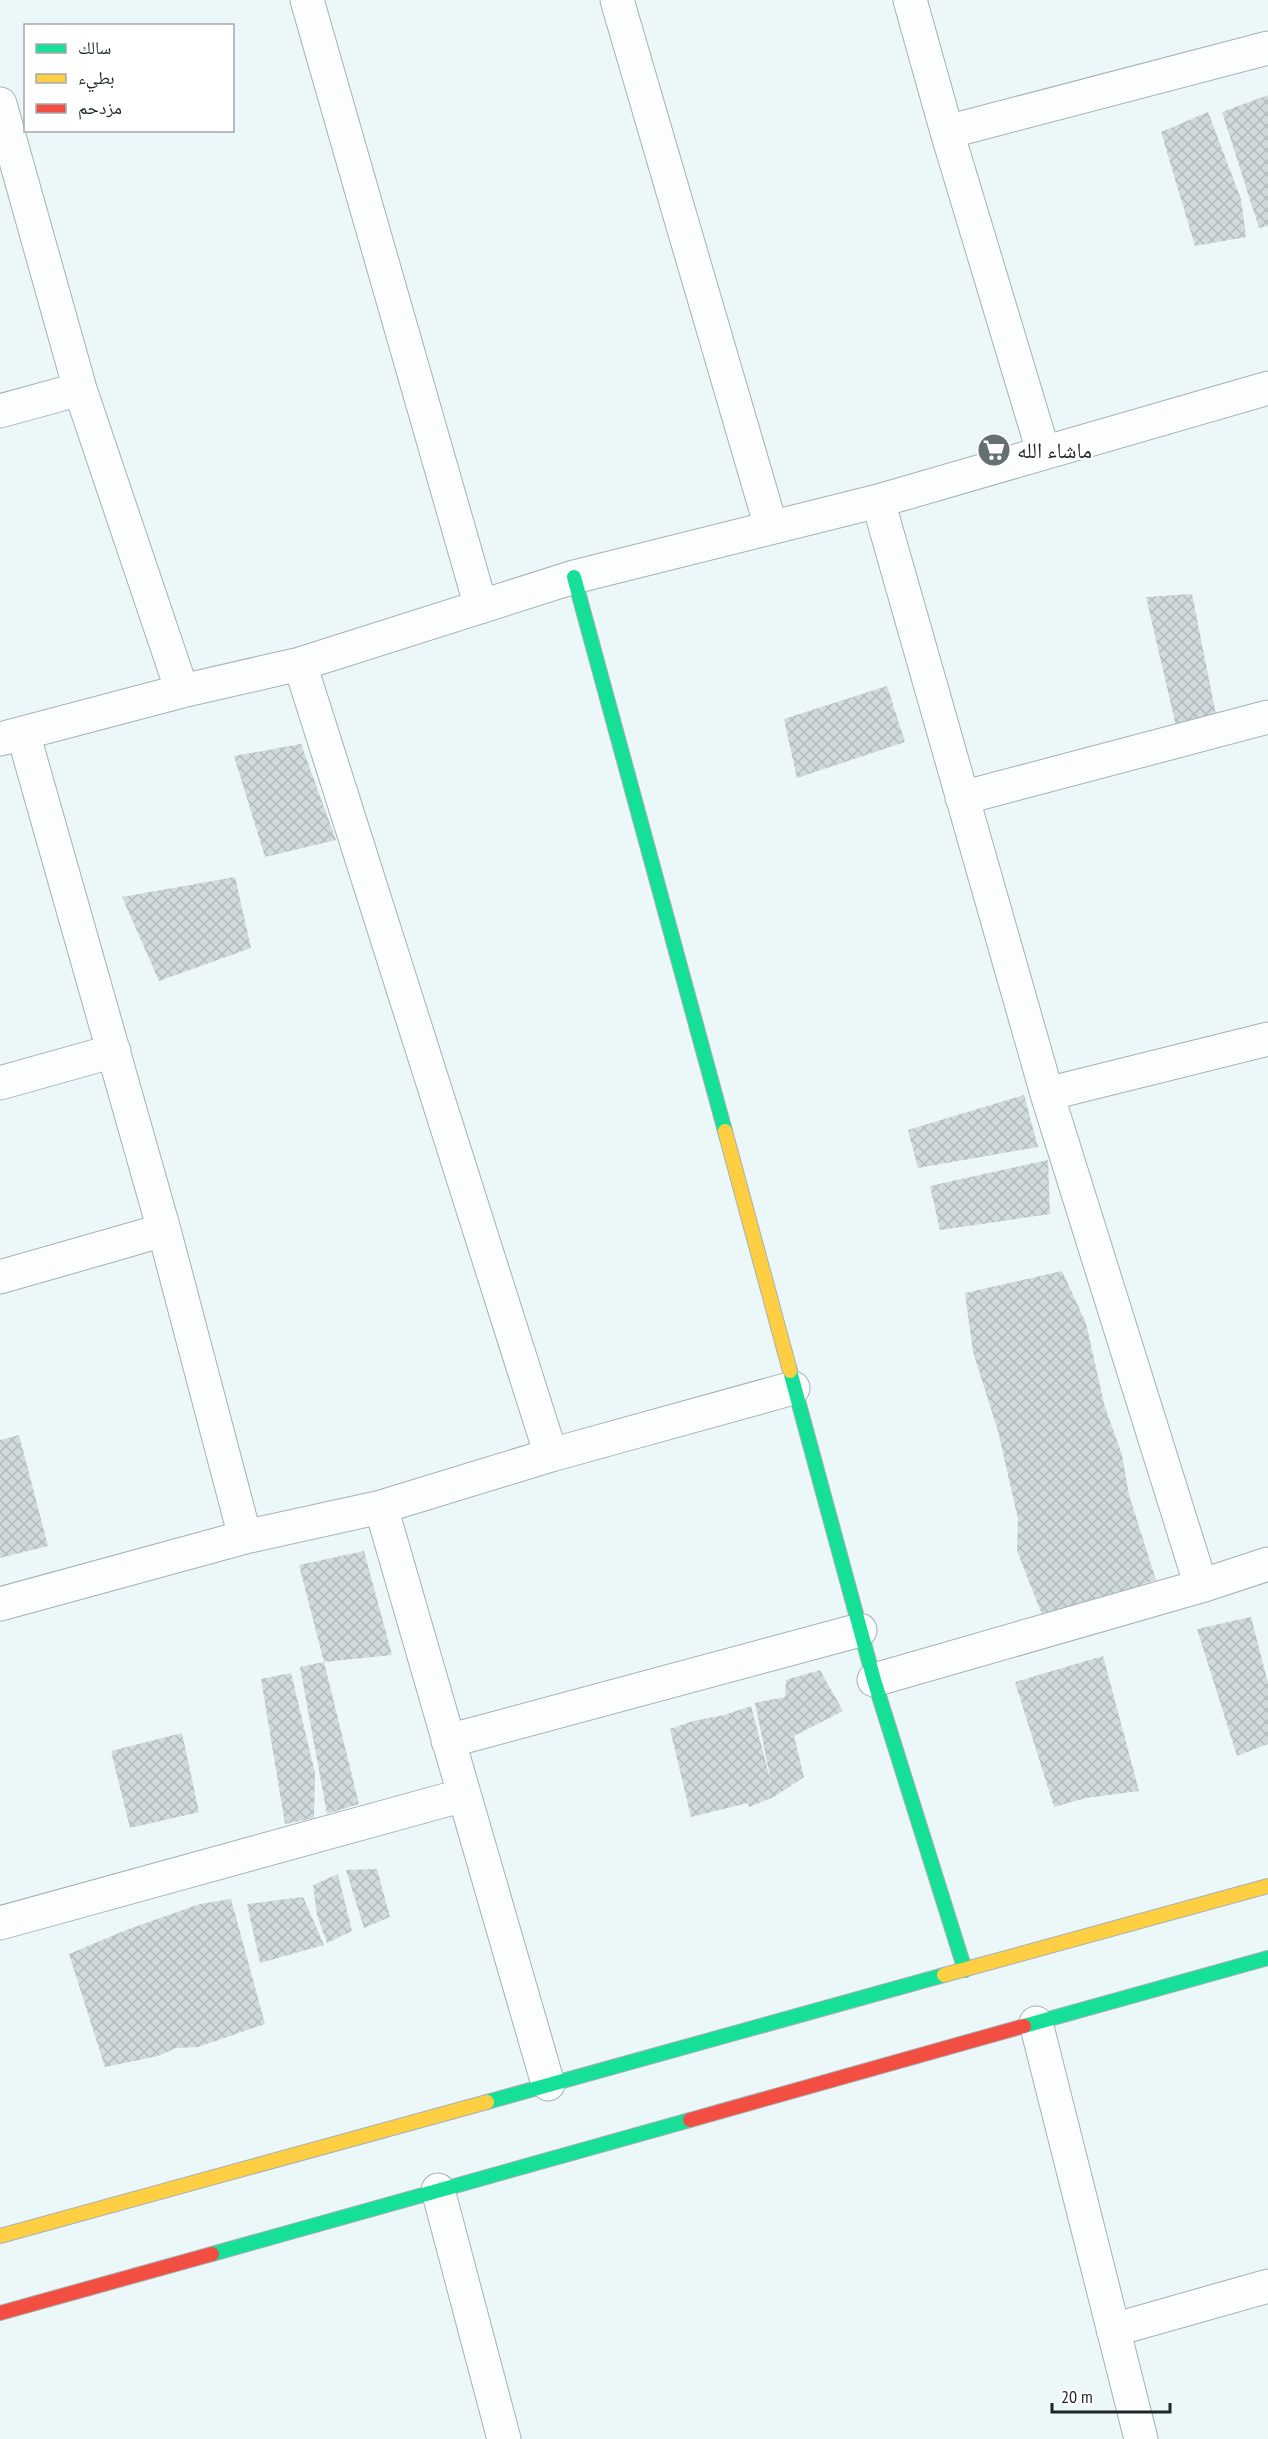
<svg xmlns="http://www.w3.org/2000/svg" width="1268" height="2439" font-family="'PT Sans Narrow','Noto Naskh Arabic',sans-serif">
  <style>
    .building { fill: url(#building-cross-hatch) }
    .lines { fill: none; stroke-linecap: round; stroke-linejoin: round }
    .street-casing { stroke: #a6b1b3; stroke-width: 35 }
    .fast-casing { stroke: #a6b1b3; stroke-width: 16 }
    .slow-casing { stroke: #a6b1b3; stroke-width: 16 }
    .jam-casing { stroke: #a6b1b3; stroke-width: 16 }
    .street { stroke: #fcfefe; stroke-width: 33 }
    .fast { stroke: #16e098; stroke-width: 14 }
    .slow { stroke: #ffcf43; stroke-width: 14 }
    .jam { stroke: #f24e42; stroke-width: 14 }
    .labels { text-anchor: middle; stroke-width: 4.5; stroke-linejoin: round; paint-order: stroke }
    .poi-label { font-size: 22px; fill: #1d2729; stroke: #fff; text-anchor: start }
  </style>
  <defs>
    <pattern id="building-cross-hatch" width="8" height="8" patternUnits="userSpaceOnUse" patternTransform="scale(1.5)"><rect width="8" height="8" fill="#d0dadc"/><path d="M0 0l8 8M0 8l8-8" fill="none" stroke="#b2bbbd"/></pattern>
  </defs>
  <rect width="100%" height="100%" fill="#ebf7f9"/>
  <path class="building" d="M1268,95V226L1259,228L1222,112Z
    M1208,112L1241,199L1246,237L1195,246L1161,132Z
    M1192,594L1216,715L1176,726L1146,597Z
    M887,686L905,742L797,778L784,719Z
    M301,744L336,840L265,857L234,756Z
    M235,877L251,948L159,981L122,897Z
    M1024,1095L1038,1147L918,1168L908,1130Z
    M1048,1160L1050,1214L940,1230L930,1186Z
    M1062,1271L1086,1323L1104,1404L1122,1455L1129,1495L1156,1580L1043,1617L1017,1551L1018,1519L998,1431L973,1352L965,1293Z
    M19,1435L48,1546L0,1558V1440Z
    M364,1551L392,1655L324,1662L299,1565Z
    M1251,1617L1268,1683V1744L1237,1756L1197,1629Z
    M1103,1656L1139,1791L1086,1798L1054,1807L1015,1682Z
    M324,1662L359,1804L327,1814L300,1667Z
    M820,1670L843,1711L794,1736L804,1777L774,1797L749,1807L748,1803L691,1817L670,1729L693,1721L724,1715L751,1706L772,1786L755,1703L785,1697L786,1680Z
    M291,1673L315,1773L314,1818L285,1824L261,1679Z
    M182,1733L199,1812L130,1828L111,1751Z
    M377,1869L390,1917L364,1928L346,1870Z
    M338,1874L352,1931L327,1943L317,1915L313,1885Z
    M303,1897L324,1945L260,1963L247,1904Z
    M231,1899L265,2024L198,2047L176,2048L158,2056L105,2067L69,1954L126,1930L200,1904Z"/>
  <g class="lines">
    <defs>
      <path id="street" d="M307,0L481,607
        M617,0L771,527
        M910,0L947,132L1043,451
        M0,104L80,389L182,691
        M947,132L1268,48
        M0,411L80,389
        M878,501L1047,1094L1201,1586
        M300,664L551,1455
        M23,733L164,1230L245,1537
        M0,739L182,691L300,664L574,577L878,501L1268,388
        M962,798L1268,717
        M0,1083L114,1051
        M1047,1094L1268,1039
        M0,1277L164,1230
        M381,1507L548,2084
        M0,1604L245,1537L381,1507L551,1455L793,1388
        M874,1680L1201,1586L1268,1564
        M448,1741L860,1630
        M0,1923L464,1795
        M1036,2023L1141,2439
        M438,2190L504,2439
        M1113,2330L1268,2286"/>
      <path id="fast" d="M574,577L725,1131
        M790,1371L874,1680L965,1970
        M1024,2026L1268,1958
        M487,2102L944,1975
        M212,2254L690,2120"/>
      <path id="slow" d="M725,1131L790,1371
        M944,1975L1268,1886
        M0,2236L487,2102"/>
      <path id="jam" d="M690,2120L1024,2026
        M0,2313L212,2254"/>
    </defs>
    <use href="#street" class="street-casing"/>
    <use href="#fast" class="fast-casing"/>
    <use href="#slow" class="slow-casing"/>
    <use href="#jam" class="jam-casing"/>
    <use href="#street" class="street"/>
    <use href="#fast" class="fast"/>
    <use href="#slow" class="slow"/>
    <use href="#jam" class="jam"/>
  </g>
  <defs>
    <symbol id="supermarket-disc" viewBox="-11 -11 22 22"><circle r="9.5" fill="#657072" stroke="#fff"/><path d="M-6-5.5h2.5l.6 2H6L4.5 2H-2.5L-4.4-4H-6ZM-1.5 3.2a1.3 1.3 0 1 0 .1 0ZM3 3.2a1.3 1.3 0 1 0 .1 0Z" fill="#fff"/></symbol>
  </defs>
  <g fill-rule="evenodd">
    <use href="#supermarket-disc" x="975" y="431" width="38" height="38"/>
  </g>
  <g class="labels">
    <g class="poi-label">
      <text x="1017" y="458">ماشاء الله</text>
    </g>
  </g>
  <rect x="24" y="24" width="210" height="108" fill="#ffffff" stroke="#a5a9a9" stroke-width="1.5"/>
  <rect x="36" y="44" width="30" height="9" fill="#16e098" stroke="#a5a9a9" stroke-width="1.5"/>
  <text x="78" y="54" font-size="18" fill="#1d2729">سالك</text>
  <rect x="36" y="74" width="30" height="9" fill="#ffcf43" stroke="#a5a9a9" stroke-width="1.5"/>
  <text x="78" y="84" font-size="18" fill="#1d2729">بطيء</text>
  <rect x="36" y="104" width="30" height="9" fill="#f24e42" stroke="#a5a9a9" stroke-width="1.5"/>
  <text x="78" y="114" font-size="18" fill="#1d2729">مزدحم</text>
  <path d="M1052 2403v9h118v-9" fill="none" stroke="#1d2729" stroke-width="3"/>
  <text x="1061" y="2403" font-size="18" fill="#1d2729" stroke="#ffffff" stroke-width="4.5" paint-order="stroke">20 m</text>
</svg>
